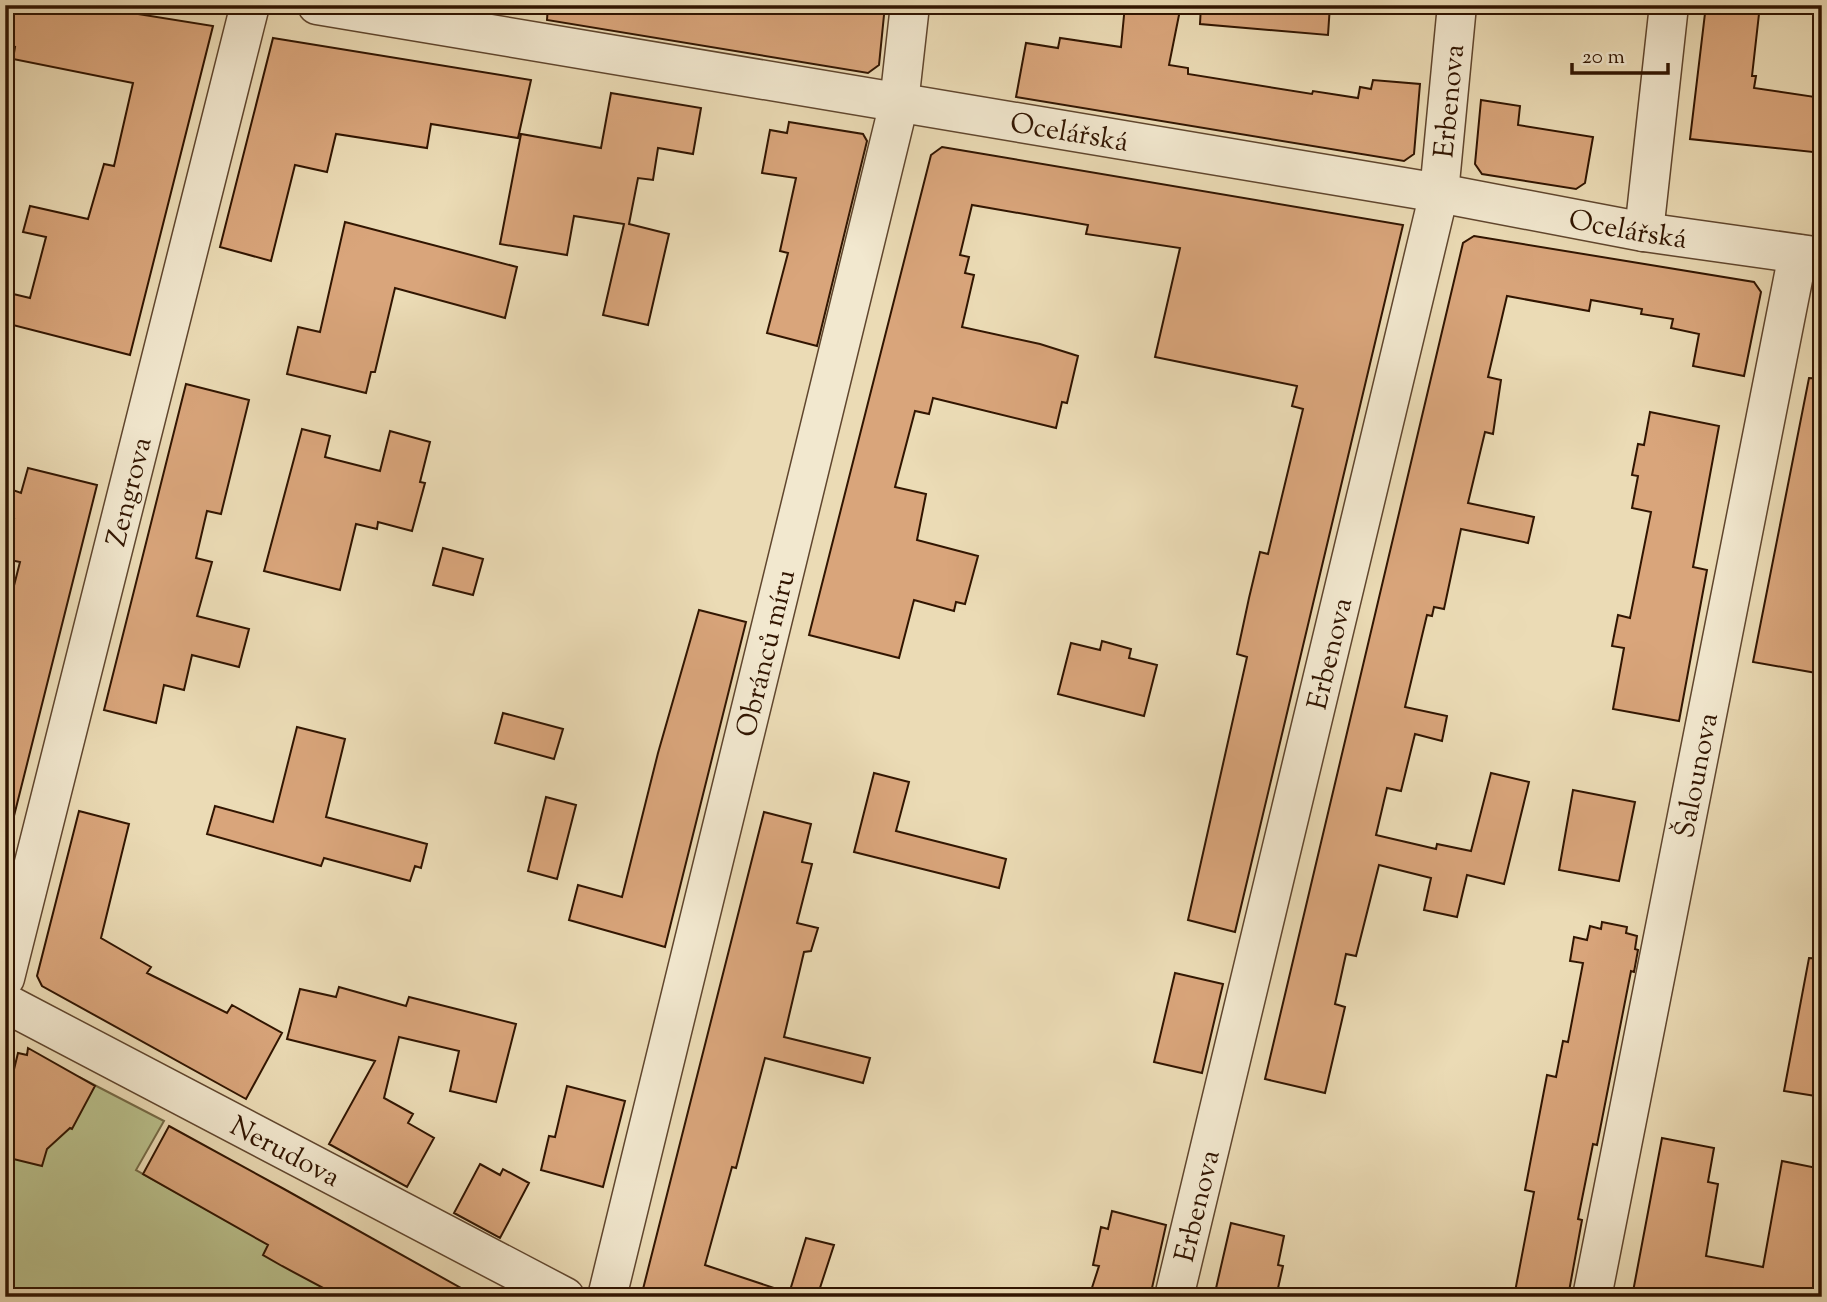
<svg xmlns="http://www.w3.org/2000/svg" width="1827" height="1302" font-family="'Sorts Mill Goudy',serif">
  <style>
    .green { fill: #b9c08c; stroke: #756a46; stroke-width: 2 }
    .building { fill: #d9a57b; stroke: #311501; stroke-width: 2 }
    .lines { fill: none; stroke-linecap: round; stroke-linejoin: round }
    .minor-casing { stroke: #60462e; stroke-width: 41 }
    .minor { stroke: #f2e8cf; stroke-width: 38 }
    .labels { text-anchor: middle; stroke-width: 7; stroke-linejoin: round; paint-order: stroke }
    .street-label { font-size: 28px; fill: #311501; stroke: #f2e8cf }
  </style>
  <rect width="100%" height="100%" fill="#ebdbb5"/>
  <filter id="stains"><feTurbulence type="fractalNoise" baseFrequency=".00286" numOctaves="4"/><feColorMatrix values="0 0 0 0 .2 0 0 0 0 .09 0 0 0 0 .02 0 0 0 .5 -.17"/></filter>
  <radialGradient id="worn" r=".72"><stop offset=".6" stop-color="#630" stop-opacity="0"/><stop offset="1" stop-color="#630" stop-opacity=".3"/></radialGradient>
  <path class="green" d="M79,1077L164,1121L136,1170L363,1297H5V1155L59,1120Z"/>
  <path class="building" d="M5,5H82L213,26L130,355L5,323V292L30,298L46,237L23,232L30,206L88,219L104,164L114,166L133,83L13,59L15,47L5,46Z
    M548,5H885L879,65L868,73L547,20Z
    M1125,5H1181L1169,65L1188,68V74L1312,94L1313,91L1358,98L1360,87L1371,89L1373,80L1420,84L1414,154L1404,161L1016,97L1026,43L1058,48L1060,38L1121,47Z
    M1201,5H1330L1328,35L1200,24Z
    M1706,5H1760L1752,76H1756L1754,88L1822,98V153L1690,139Z
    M273,38L531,80L518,138L431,124L427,148L336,134L327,172L295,165L271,261L220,247Z
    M611,93L701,108L693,154L658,148L653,180L638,178L629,224L669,234L648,325L603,315L624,224L574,216L567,255L500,244L521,134L601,148Z
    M1481,100L1520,106L1518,125L1593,137L1585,183L1576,189L1482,174L1475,164Z
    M789,122L863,134L867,141L817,346L767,333L788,253L780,251L796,178L762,173L770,130L787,133Z
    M942,147L1403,225L1235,932L1188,920L1247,657L1237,654L1249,598L1260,552L1268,554L1303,409L1292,406L1297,386L1155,357L1180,248L1086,234L1088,225L972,205L960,255L969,257L965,273L974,275L962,327L1040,344L1078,356L1067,403L1062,402L1056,428L933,398L929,414L915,411L895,487L926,494L917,540L978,556L965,604L956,602L954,611L914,600L899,658L809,635L931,155Z
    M345,222L517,267L505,318L395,288L375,372H371L366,393L287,374L298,327L320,332Z
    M1474,236L1754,282L1761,292L1744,376L1693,366L1699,334L1671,328L1673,319L1641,314L1642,309L1591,300L1589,311L1507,296L1488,377L1501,380L1493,434L1485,432L1468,503L1534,517L1528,543L1461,529L1444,609L1434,607L1432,616L1427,615L1405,707L1447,716L1442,741L1415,734L1401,791L1387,788L1376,835L1436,849L1437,844L1471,851L1491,773L1529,782L1504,884L1467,875L1457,917L1424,910L1431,878L1379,865L1356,956L1346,954L1335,1004L1345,1007L1325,1093L1265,1079L1463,243Z
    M1809,378L1822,379V674L1753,662Z
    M186,384L249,400L221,514L207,511L196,558L212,562L197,616L249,629L239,667L192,655L184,690L164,685L156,723L104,710Z
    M1650,412L1719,426L1693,567L1707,570L1679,721L1613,709L1624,648L1612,646L1618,615L1630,618L1651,512L1632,508L1638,476L1632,475L1638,444L1644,445Z
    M302,429L330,436L325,457L380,471L390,431L430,442L420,482L425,483L412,531L378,522L377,529L356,524L340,590L264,571Z
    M28,468L97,485L14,816L5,815V621L20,562L5,559L14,519L6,518L13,490L21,493Z
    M443,548L483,559L473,595L433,585Z
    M699,610L746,622L665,947L569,920L578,885L622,897L658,753Z
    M1102,641L1131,649L1129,658L1157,665L1144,716L1058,694L1071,643L1100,650Z
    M503,713L563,729L554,759L495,743Z
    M297,727L345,739L326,817L427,844L421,868L415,866L410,881L324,858L321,866L207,834L215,806L273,822Z
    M874,773L909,782L896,831L1006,859L999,888L854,852Z
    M1573,790L1635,802L1619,881L1559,870Z
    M546,797L576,805L557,879L528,871Z
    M79,811L129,824L101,938L151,967L147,973L227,1013L232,1005L282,1033L246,1099L42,986L37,976Z
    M764,812L811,824L802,862L812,864L797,923L818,928L811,951L804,952L784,1037L870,1058L863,1083L765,1058L736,1168L732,1167L705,1265L786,1292L785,1297H641Z
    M1602,922L1627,927L1626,933L1637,936L1635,949L1638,950L1634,972L1631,971L1597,1145L1593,1144L1578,1219L1582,1220L1568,1297H1514L1534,1192L1525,1190L1547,1075L1556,1077L1563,1041L1568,1042L1583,963L1570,961L1574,937L1587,940L1590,926L1601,929Z
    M1809,958L1822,959V1097L1784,1091Z
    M1175,973L1223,984L1202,1073L1154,1062Z
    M339,987L406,1006L409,997L516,1024L496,1102L450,1091L459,1051L399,1037L384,1098L413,1114L408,1123L434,1138L407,1187L329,1144L375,1061L287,1039L300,989L336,997Z
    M28,1048L95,1086L72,1129L70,1128L47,1149L42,1166L5,1157V1106L18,1053L27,1055Z
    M567,1086L625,1101L603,1187L541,1170L549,1136L555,1137Z
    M169,1126L284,1189L477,1297H340L282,1266L263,1255L268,1245L143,1174Z
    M1662,1138L1714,1148L1708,1182L1718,1184L1706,1256L1763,1267L1782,1161L1822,1169V1297H1632Z
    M480,1164L500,1175L503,1169L529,1183L500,1238L454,1213Z
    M1112,1211L1166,1225L1150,1297H1089L1099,1266L1093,1265L1101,1227L1108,1229Z
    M1231,1223L1284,1236L1278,1265L1283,1266L1276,1297H1214Z
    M806,1238L834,1245L817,1297H788Z"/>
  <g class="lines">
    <defs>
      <g id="minor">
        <path id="s1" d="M317,5L1439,193L1644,232L1822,257"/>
        <path d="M1644,232L1669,5"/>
        <path id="s2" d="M5,978L250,5"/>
        <path id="s3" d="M5,1003L565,1297"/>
        <path id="s4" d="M607,1297L899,103L910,5"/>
        <path id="s5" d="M1174,1297L1439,193L1457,5"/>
        <path id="s6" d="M1592,1297L1798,254"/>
      </g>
    </defs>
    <use href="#minor" class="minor-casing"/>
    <use href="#minor" class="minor"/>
  </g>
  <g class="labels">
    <g class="street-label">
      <text dy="10" stroke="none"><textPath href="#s5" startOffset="1228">Erbenova</textPath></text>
      <text dy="10" stroke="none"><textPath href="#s1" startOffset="763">Ocelářská</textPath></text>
      <text dy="10" stroke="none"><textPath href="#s1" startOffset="1330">Ocelářská</textPath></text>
      <text dy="10" stroke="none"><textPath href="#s2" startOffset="502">Zengrova</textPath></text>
      <text dy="10" stroke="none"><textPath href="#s4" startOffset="663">Obránců míru</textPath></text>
      <text dy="10" stroke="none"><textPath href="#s5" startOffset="662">Erbenova</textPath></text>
      <text dy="10" stroke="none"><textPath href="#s6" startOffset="532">Šalounova</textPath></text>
      <text dy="10" stroke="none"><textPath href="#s3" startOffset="317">Nerudova</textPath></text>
      <text dy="10" stroke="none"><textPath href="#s5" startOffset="94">Erbenova</textPath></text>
    </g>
  </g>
  <rect width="1827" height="1302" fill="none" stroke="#ebdbb5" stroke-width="28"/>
  <rect x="7" y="7" width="1813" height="1288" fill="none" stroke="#311501" stroke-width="3.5"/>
  <rect x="14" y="14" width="1799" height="1274" fill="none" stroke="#311501" stroke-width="2"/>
  <path d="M1572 63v10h96v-10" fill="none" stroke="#311501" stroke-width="3.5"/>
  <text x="1582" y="63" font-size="21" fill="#311501" stroke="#f2e8cf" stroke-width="5" paint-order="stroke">20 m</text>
  <rect width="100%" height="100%" filter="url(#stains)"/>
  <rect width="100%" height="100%" fill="url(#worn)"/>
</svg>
